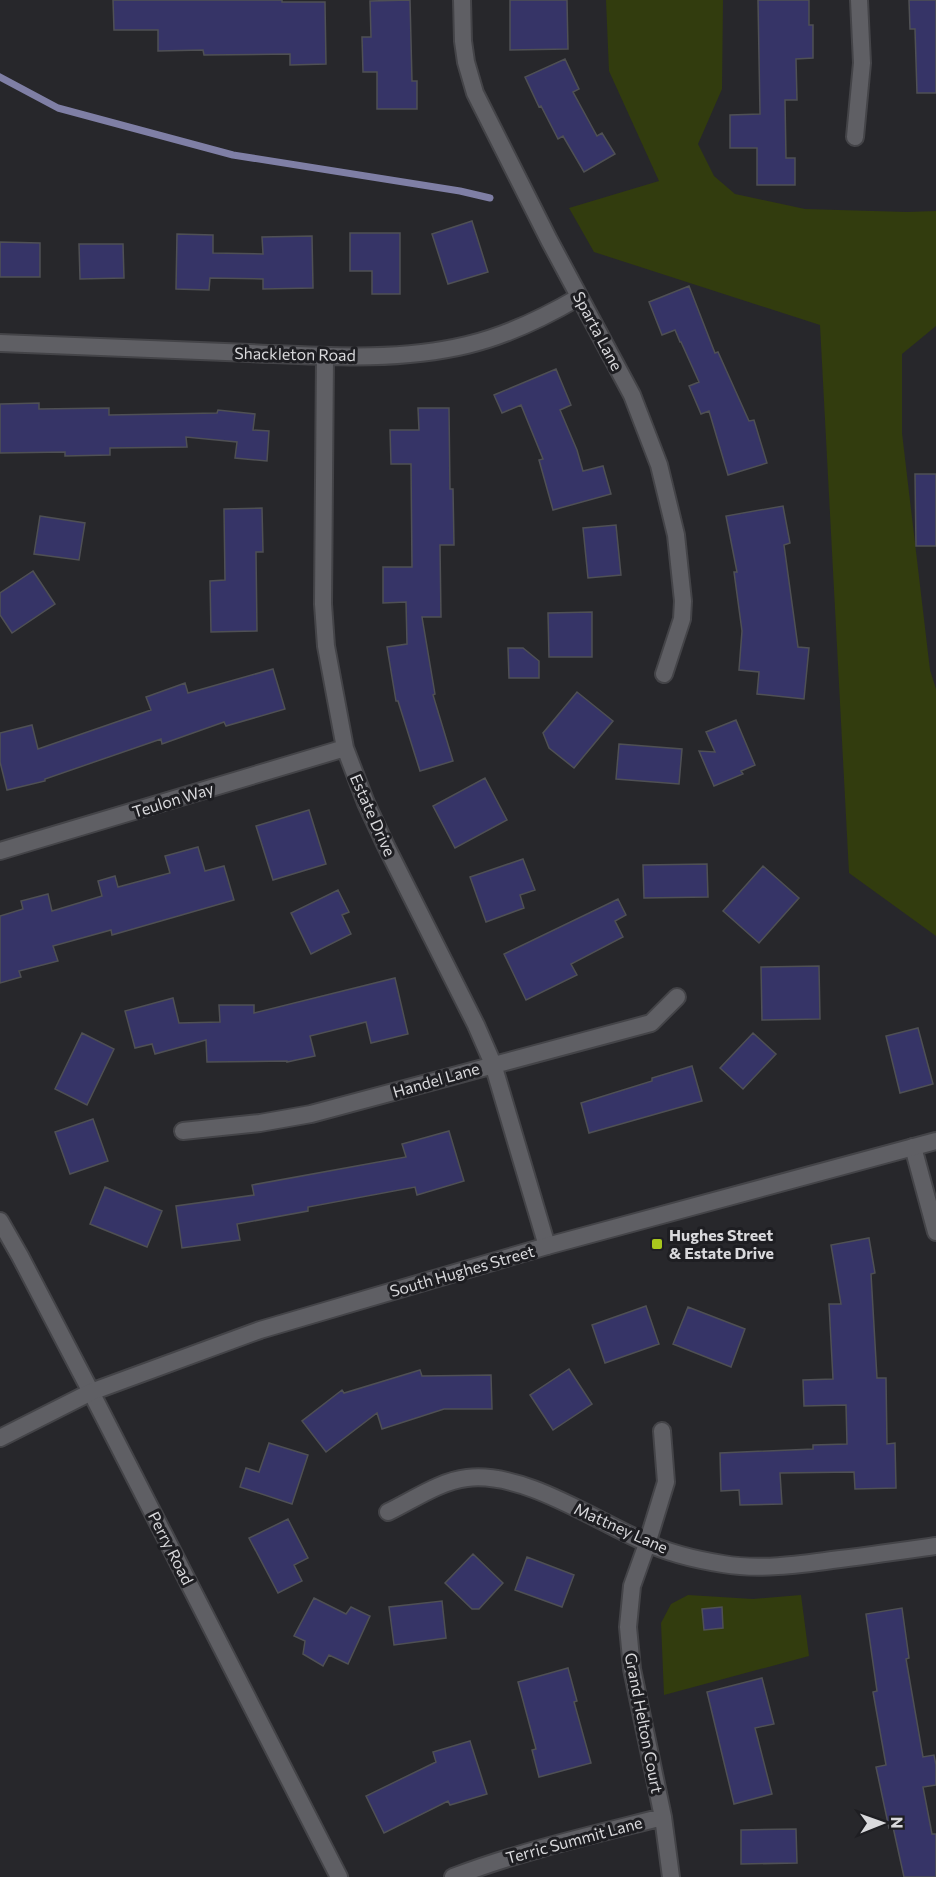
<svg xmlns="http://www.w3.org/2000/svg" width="936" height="1877" font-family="Commissioner,sans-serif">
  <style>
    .green { fill: #323c0e }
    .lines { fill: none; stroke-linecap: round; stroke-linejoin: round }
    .stream { stroke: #7f7fa5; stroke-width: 7 }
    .building { fill: #363467; stroke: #4f5054; stroke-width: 1.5 }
    .minor-casing { stroke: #444448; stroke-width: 20 }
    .tertiary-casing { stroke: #444448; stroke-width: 20 }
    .minor { stroke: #5f5f64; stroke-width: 16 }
    .tertiary { stroke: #5f5f64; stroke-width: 16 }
    .poi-dot { fill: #a8c71d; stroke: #1e1e22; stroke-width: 2 }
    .labels { text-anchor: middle; stroke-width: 6; stroke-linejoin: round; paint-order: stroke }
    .street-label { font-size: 16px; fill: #d9d9dc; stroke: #1e1e22 }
    .poi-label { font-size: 16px; font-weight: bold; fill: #d9d9dc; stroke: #1e1e22; text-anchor: start }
  </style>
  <rect width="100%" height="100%" fill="#27272b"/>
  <path class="green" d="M606,0H723L722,89L698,144L714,176L735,194L805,209L907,212L936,211V326L902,354V433L930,670L936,689V936L849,873L820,325L594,252L569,208L659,181L609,71Z
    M688,1595L753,1599L801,1595L809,1656L664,1695L661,1623L671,1604Z"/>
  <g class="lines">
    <path class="stream" d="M0,77L58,108L233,155L460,191L490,198"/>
  </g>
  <path class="building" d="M113,0H282V2H325L326,64L290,65V54L204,55L203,50L158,51V30H114Z
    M410,0L412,81H417V109H377V72H363L362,37H371L370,1Z
    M510,0H567L568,49L510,50Z
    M758,0H809V25H813V58L796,59L797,100H785L786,158H795V185H757V148H730V115L760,114Z
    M909,0H936V93H917L915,29H910Z
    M565,59L579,89L573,92L597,136L602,133L615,154L584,172L563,136L558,139L541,106L539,107L525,77Z
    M472,221L488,272L448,284L432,234Z
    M350,233H400V294H372V271H350Z
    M177,234L213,235V253L263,254L262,237L312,236L313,288L263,289V279L210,278L209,290L176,289Z
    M0,242L40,243V277H0Z
    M79,244H123L124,278L80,279Z
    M689,286L715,353L718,352L749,421L754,420L767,463L728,475L709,411L701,414L689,386L699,382L681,342H680L675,330L662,335L649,302Z
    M556,369L571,405L560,410L577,450L583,471L603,466L611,494L553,510L539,460L543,459L521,405L502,413L494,395Z
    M39,403V409L109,408V415L217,413L218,410L255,414L253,430L269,431L267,461L235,458L237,442L186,437L187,447L110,448V455L65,456V452L0,453V404Z
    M418,408H449L450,489H453L454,545H440L441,617H422L435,694L433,695L453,761L420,771L398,701H396L387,647L407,644L406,602L383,603V567H412L411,464H391L390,430H419Z
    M915,474H936V546H916Z
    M783,506L790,543L784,545L798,647L809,648L804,699L757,694L759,672L739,670L742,631L734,572H737L726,516Z
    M262,508L263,552H256L257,631L211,632L210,581L225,580L224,509Z
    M40,516L85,523L79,560L34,554Z
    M616,525L621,575L588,578L583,528Z
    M33,571L55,604L12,633L0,615V593Z
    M592,612V657H549L548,613Z
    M508,648H523L539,661V678H509Z
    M273,669L285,709L226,726L224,722L162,744L161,739L45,779V781L7,790L0,762V733L32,725L38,749L151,710L146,697L185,683L188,693Z
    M577,692L613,721L574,768L549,748L543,733Z
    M736,720L755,765L741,771L743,774L714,786L699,751L715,752L706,732Z
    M619,744L682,749L679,784L616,779Z
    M485,778L507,820L455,848L433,806Z
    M309,810L326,864L273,880L256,826Z
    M198,847L205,871L224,866L234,900L112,935L111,930L53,946L58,961L19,971L21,977L0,983V916L23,909L21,901L48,894L52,911L102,896L98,881L115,876L118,887L170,873L165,856Z
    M523,859L535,890L520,895L524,908L486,922L470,877Z
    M707,864L708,897L644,898L643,865Z
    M763,866L799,898L759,943L723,911Z
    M338,890L349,912L342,915L351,934L311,954L291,913Z
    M618,899L626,915L615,921L623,937L571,964L577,975L526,1000L504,954Z
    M819,966L820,1019L762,1020L761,967Z
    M395,978L408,1034L371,1043L366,1022L310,1036L315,1056L287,1062V1061L207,1062L206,1040L155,1054L152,1044L135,1048L125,1011L173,998L179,1023L220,1022L219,1005H254V1013Z
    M918,1028L933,1084L900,1093L886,1036Z
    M82,1033L114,1049L87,1105L55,1089Z
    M753,1033L776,1054L743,1089L720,1068Z
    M692,1066L702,1101L589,1133L581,1103L652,1081V1078Z
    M93,1119L108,1161L70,1174L55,1132Z
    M449,1131L464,1181L417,1195L415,1187L308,1207V1211L237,1224L240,1240L182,1248L176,1206L254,1195L252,1185L406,1157L402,1144Z
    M105,1187L162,1211L147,1247L90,1224Z
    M869,1238L875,1273L871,1274L877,1378H886L887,1444L895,1443L896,1488L855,1489L854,1472L780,1473L782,1504L740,1505L739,1490L721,1491L720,1453L813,1449V1445L847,1444L846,1405L804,1406L803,1380L833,1379L829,1304H841L831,1245Z
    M646,1306L659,1344L605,1363L592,1325Z
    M688,1307L745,1329L731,1367L673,1344Z
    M569,1369L592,1404L553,1430L530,1395Z
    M420,1370L422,1376L491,1375L492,1409H444L382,1429L377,1413L326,1452L302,1421L342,1390L344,1393Z
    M269,1443L308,1455L292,1504L240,1487L246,1468L259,1472Z
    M288,1519L308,1558L294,1565L302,1581L278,1593L249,1538Z
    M473,1554L503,1583L479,1609H472L445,1583Z
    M527,1557L574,1575L562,1607L515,1590Z
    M314,1598L346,1614L351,1607L370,1616L348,1664L329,1655L323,1666L303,1654L305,1641L294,1636Z
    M442,1601L446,1638L394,1645L389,1607Z
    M722,1607L723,1628L704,1630L702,1609Z
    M902,1608L909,1658L906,1659L923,1757L934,1755L936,1765V1785L923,1787L932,1834H936V1877H904L893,1827L889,1828L876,1767L886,1765L873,1692L877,1691L866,1614Z
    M568,1668L577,1701L574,1702L591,1763L539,1777L532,1750L536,1749L518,1682Z
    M762,1678L774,1724L755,1728L772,1794L734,1804L707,1692Z
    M470,1741L487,1794L450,1805L448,1801L384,1833L366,1796L436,1762L433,1752Z
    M796,1829L797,1863L741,1864V1830Z"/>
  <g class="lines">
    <defs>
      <path id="minor" d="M462,0L463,41L466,62L475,93L549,240L632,395L659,465L676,535L683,601L682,619L664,674
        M855,137L862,63L859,0
        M0,343C83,346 166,350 250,353C321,356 396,362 467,345C505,336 545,317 579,297
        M325,356L323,604L326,646L345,748L366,803L386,846L476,1025L493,1064L547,1246
        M0,851L345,748
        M183,1131L260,1123L311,1114L651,1023L677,997
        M913,1147L936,1232
        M0,1221L20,1256L91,1392L339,1877
        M662,1431L666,1482L647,1544L632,1586L628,1627L632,1669L663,1817L671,1877
        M388,1512C413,1500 440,1481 467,1478C523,1471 594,1520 645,1542C668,1553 698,1560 723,1564C759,1570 797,1565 832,1560C867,1556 901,1551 936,1546
        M453,1877C521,1851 592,1835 663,1817"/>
      <path id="tertiary" d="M0,1438L91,1392L260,1330L547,1246L936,1141"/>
    </defs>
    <use href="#minor" class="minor-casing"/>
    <use href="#tertiary" class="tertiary-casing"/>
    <use href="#minor" class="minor"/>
    <use href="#tertiary" class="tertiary"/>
  </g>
  <rect class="poi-dot" x="651" y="1238" width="12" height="12" rx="3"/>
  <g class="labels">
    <g class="street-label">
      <text transform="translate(598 331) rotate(62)" y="6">Sparta Lane</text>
      <text transform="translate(295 354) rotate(1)" y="6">Shackleton Road</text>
      <text transform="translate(173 800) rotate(-17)" y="6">Teulon Way</text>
      <text transform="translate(373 815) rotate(66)" y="6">Estate Drive</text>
      <text transform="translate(436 1080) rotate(-16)" y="6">Handel Lane</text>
      <text transform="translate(462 1271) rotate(-16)" y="6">South Hughes Street</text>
      <text transform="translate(621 1528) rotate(24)" y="6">Mattney Lane</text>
      <text transform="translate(171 1548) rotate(63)" y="6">Perry Road</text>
      <text transform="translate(644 1723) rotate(79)" y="6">Grand Helton Court</text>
      <text transform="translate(574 1840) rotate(-15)" y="6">Terric Summit Lane</text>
    </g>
    <g class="poi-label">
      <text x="669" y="1241">Hughes Street<tspan x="669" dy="18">&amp; Estate Drive</tspan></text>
    </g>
  </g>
  <g transform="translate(882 1823) rotate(89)" stroke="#1e1e22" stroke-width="4.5" paint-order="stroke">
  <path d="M0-4.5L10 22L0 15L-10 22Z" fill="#d9d9dc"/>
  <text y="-9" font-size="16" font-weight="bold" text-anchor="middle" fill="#d9d9dc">N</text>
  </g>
</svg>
